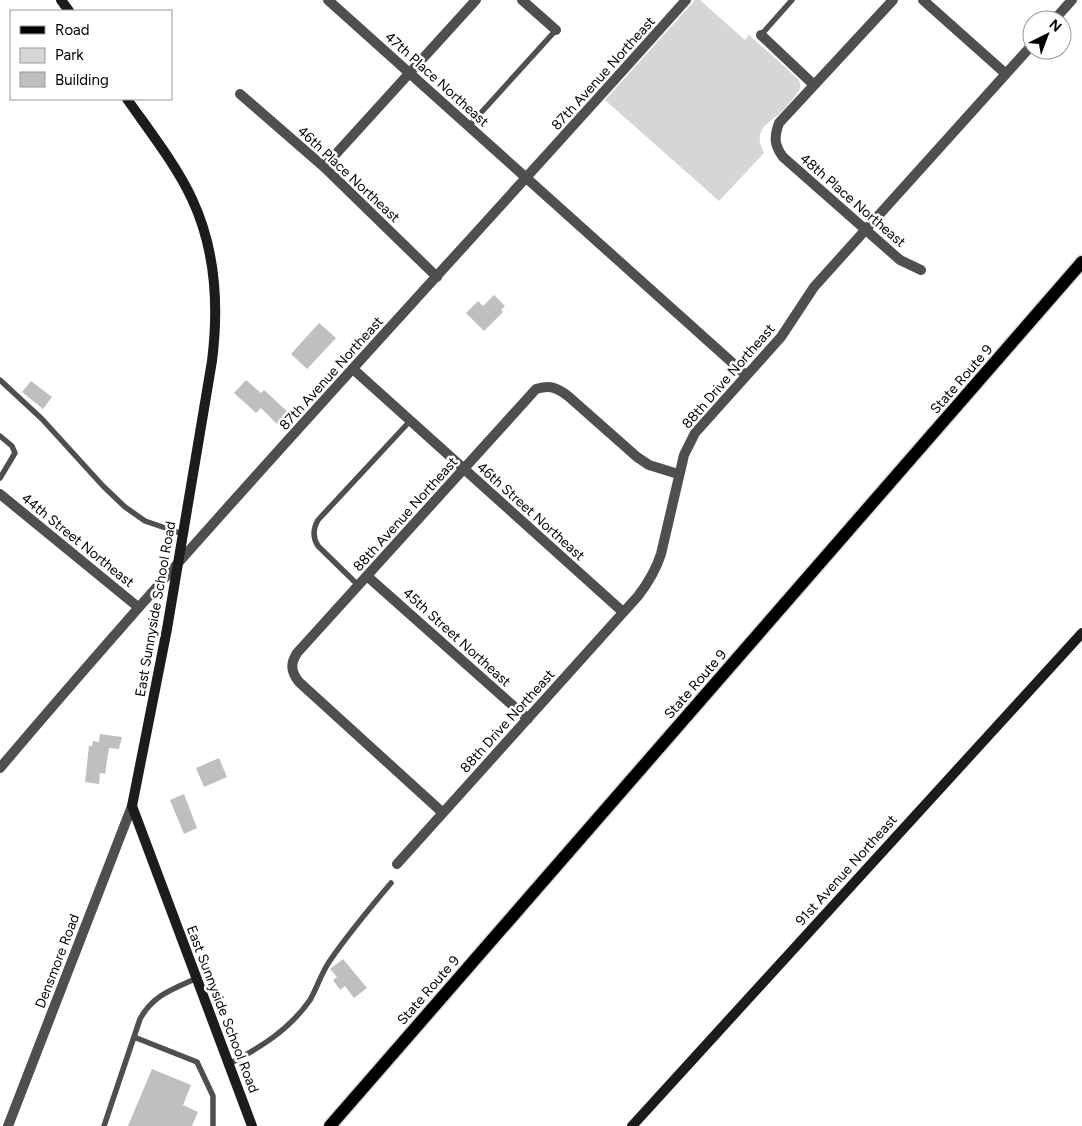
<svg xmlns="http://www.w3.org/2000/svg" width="1082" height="1126" font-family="Figtree,sans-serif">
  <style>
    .green { fill: #d6d6d6 }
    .building { fill: #bfbfbf }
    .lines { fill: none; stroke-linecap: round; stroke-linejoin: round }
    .primary-casing { stroke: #dbdbdb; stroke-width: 15 }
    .lane { stroke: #4f4f4f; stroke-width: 5.5 }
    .street { stroke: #4f4f4f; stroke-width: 10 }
    .secondary { stroke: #1c1c1c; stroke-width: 10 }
    .primary { stroke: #000; stroke-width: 12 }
    .labels { text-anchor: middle; stroke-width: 5; stroke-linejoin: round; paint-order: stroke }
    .street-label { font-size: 14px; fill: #000; stroke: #fff }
  </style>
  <rect width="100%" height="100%" fill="#fff"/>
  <path class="green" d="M695,0H700L745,40L749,35L796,77C799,80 801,83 800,88C799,93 783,111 778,115C762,127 754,133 764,153L719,201L605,100Z"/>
  <path class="building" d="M494,295L505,306L501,310L503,312L484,331L466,313L478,301L483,306Z
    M319,323L336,338L307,369L291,354Z
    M246,380L261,393L264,390L289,413L278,425L261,408L256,413L234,393Z
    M31,381L52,397L43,409L22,392Z
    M100,734L122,737L119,749L109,748L105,774L100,773L99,784L85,782L89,746H92L93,741L99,742Z
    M219,758L227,777L204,787L196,768Z
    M184,794L197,828L184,834L170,800Z
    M343,959L367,988L354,998L345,986L340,990L333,980L337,977L330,969Z
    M152,1069L191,1085L183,1105L198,1112L192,1126H128Z"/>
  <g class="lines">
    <defs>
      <path id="primary" d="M330,1126L1082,262"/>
    </defs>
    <use href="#primary" class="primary-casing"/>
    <path class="lane" d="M761,35L792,0
      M469,126L556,30
      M0,380L42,419L103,486L125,507L145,521L183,534
      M0,436L12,446L15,453L0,478
      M359,586L318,546C312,537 313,529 318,520L410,421
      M134,1037L197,1062L213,1096V1126
      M229,1064C261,1047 289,1030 310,1000C317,988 321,974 329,962C348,934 369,909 391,883
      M104,1126L140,1019C153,995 173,989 197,978"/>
    <path class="street" d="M328,0L746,375
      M522,0L556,30
      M893,0L779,123C774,137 774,145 783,157L900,260L921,270
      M923,0L1006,74
      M1054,20L1072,0
      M761,35L814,85
      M240,94L324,167L437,277
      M324,167L476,0
      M353,369L623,612
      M0,494L138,607
      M367,576L528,719
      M0,768C222,506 458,256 686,0
      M443,813L299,682C291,672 290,664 297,653L536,389C550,385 556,387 568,396L637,457L649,465L678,474
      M397,864L638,596C648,583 656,570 661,554L684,455L695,433L781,337L814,287L1032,45
      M8,1126L132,806"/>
    <path class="secondary" d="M61,0L69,11
      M127,99C148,129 177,166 192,199C216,250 219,305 212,361L167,629L132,806L252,1126
      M632,1126L1082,633"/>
    <use href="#primary" class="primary"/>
  </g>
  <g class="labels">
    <g class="street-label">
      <text transform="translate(603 73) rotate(-48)" y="5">87th Avenue Northeast</text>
      <text transform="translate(437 79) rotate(42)" y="5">47th PIace Northeast</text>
      <text transform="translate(349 174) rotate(43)" y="5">46th Place Northeast</text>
      <text transform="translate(853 200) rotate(41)" y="5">48th Place Northeast</text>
      <text transform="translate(331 373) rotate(-48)" y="5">87th Avenue Northeast</text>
      <text transform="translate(728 376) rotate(-49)" y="5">88th Drive Northeast</text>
      <text transform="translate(961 379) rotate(-49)" y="5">State Route 9</text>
      <text transform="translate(531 511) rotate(42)" y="5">46th Street Northeast</text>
      <text transform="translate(405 514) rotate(-48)" y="5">88th Avenue Northeast</text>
      <text transform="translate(78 540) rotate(39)" y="5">44th Street Northeast</text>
      <text transform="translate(155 609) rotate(-80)" y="5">East Sunnyside School Road</text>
      <text transform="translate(457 637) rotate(42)" y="5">45th Street Northeast</text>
      <text transform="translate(695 684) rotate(-49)" y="5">State Route 9</text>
      <text transform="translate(507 721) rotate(-48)" y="5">88th Drive Northeast</text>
      <text transform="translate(846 870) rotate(-48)" y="5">91st Avenue Northeast</text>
      <text transform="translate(57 961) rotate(-69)" y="5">Densmore Road</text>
      <text transform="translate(428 990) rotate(-49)" y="5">State Route 9</text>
      <text transform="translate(223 1009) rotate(69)" y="5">East Sunnyside School Road</text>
    </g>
  </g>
  <rect x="10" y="10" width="162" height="90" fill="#ffffff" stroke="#999999"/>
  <rect x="20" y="26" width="25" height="8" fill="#000000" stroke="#999999"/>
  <text x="55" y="35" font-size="15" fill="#000000">Road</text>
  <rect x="20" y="48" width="25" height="15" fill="#d6d6d6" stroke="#999999"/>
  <text x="55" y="60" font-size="15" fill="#000000">Park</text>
  <rect x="20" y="72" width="25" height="15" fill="#bfbfbf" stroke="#999999"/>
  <text x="55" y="85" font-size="15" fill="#000000">Building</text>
  <g transform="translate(1047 35) rotate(42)"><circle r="24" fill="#ffffff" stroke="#999999"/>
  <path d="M0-4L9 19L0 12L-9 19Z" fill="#000000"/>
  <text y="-8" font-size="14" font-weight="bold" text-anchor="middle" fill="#000000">N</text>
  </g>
</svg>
